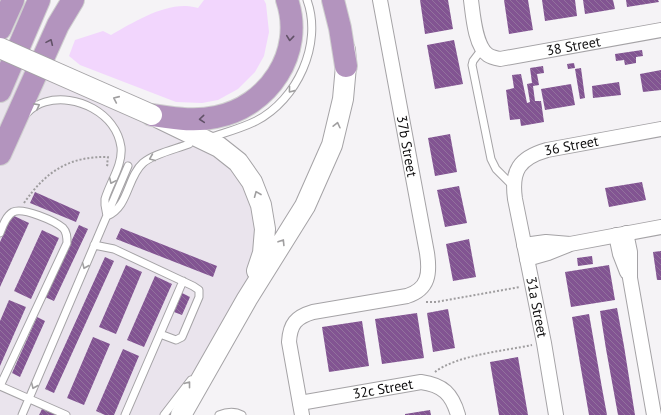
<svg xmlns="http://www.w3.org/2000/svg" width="661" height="415" font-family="'PT Sans',sans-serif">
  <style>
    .built { fill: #eae4ed }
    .grass { fill: #f2d6fd }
    .building { fill: url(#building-back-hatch) }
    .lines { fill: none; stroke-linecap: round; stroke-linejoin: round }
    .service-casing { stroke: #a5a3a6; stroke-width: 9 }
    .minor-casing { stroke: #a5a3a6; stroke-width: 16 }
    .secondary-casing { stroke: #a5a3a6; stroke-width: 22 }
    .trunk-casing { stroke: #cfcfcf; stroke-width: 24 }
    .path { stroke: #9f9d9f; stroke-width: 2; stroke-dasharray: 2 2; stroke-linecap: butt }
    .service { stroke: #fff; stroke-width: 7 }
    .minor { stroke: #fff; stroke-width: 14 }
    .secondary { stroke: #fff; stroke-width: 20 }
    .trunk { stroke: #b394be; stroke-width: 22 }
    .secondary-bridge-casing { stroke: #a5a3a6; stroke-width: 22; stroke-linecap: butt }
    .secondary-bridge { stroke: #fff; stroke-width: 20 }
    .oneway { stroke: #625268 }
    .oneway2 { stroke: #a09fa0 }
    .labels { text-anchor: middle; stroke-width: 3; stroke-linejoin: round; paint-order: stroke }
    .street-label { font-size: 14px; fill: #111011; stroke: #fff }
  </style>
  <defs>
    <pattern id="building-back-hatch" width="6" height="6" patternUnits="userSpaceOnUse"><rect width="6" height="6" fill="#825492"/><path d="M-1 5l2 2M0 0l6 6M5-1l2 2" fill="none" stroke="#92729d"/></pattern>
  </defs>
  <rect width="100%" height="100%" fill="#f5f3f6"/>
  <path class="built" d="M0,60L209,149L230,164L256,206V260L248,279L173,415H0Z"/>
  <path class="grass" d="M204,0H264L266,4L269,32L264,56L255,72L238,89L218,100L202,103L176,102L80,65L69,56L75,40L103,31L111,35C132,23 161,5 186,6C190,6 194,7 198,8Z"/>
  <path class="building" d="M420,0H448L453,29L425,34Z
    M504,0H528L533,30L509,34Z
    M542,0H575L577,16L545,21Z
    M583,0H613L615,9L585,14Z
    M626,0H658L659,2L627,7Z
    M454,40L463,84L435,89L427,45Z
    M642,50L643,56L636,57V63L625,65L624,60L616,61L615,54Z
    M574,63L575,68L568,69L567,64Z
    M543,66L544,73L537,74L539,85L533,86L535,101H541L544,122L521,126L520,119L510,120L506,90L514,88L512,75L521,74L527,103L530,102L527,84L532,83L530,68Z
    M581,68L585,98L580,99L575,69Z
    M661,70V90L643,92L640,74Z
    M619,82L621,95L593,98L592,86Z
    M571,84L575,105L545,110L541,89Z
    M450,134L457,172L435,176L428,138Z
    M642,182L646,200L609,207L605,188Z
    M459,186L467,223L445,227L437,190Z
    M35,192L80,212L76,222L30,203Z
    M12,215L29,223L0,287V242Z
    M79,225L88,229L54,301L45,297Z
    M121,228L217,266L213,277L116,239Z
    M42,230L59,238L31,299L14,291Z
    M469,239L476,277L453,281L446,244Z
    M661,251V280H657L653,252Z
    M592,256L593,264L578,266L577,258Z
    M105,257L114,261L54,393L45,389Z
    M126,265L142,272L116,334L99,327Z
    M609,265L615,300L571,307L565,272Z
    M155,276L172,284L144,347L127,340Z
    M182,293L190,297L182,315L174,312Z
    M9,300L26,307L0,366V321Z
    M617,308L624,346L635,415H618L606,349L600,311Z
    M448,309L455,348L433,352L427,313Z
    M417,313L424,358L382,364L375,319Z
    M589,314L602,388L607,415H589L572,317Z
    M37,317L45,321L20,377L12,373Z
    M362,321L369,366L329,372L322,327Z
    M93,337L110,344L84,405L67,398Z
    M123,349L139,356L114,415H105L96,411Z
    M518,357L528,415H499L490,362Z
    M42,409L57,415H39Z
    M430,410L431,415H405V414Z"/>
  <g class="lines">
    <defs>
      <path id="service" d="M482,49L473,61L472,65L491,159L496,169L513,186
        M27,113C32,108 38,104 45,102C76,93 116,113 121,147C123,165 110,182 105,199V205L107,216C129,207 127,177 143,163C153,154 176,149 189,144
        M212,137C227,132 242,128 256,121C297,100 323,44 307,0
        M0,233C3,225 6,216 13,212C23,207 55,221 63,228C67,232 67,237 67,243L0,386
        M94,245L114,249L193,286L199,290V297L182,337L176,340L160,334
        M0,386L66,415
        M22,415L128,166
        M125,415L183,281
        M164,415L191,380
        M219,415C226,412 235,411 242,415"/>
      <g id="minor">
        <path id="s1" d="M471,0C473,15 475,46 488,55C491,57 495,58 500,59L661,30"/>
        <path d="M626,233L630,252V278L654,415"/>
        <path d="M616,235L620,254L627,272"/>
        <path d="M524,245L546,242L570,244L661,227"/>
        <path d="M527,259L548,253L568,245"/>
        <path id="s2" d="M300,403L421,382C443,385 452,394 458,415"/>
        <path d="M302,415L289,342C290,324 296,317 313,312L407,296C429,289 430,273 427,253L380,0"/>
        <path id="s3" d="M556,415L544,343L515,199C511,171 519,158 547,150L661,129"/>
      </g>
      <path id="secondary" d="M159,118L219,147L238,162L252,182L261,205L265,229L263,253L257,271
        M181,415L247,299L305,206L332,145L343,99L346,66L345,50"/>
      <path id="trunk" d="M333,0L340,28L346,66
        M0,29L13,0
        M0,91L39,0
        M152,115C173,118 194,122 216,117C268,107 305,53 287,0
        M0,154L58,25L73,0"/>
    </defs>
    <use href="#service" class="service-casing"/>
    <use href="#minor" class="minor-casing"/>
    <use href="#secondary" class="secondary-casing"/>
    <use href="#trunk" class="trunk-casing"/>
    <path class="path" d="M24,203C46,171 70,156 108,157L107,165L109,166
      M426,302H436L520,287
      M435,372C457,355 504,351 532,345"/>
    <use href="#service" class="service"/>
    <use href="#minor" class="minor"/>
    <use href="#secondary" class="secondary"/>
    <use href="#trunk" class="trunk"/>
    <defs>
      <path id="secondary-bridge" d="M0,48L152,115"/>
    </defs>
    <use href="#secondary-bridge" class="secondary-bridge-casing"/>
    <use href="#secondary-bridge" class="secondary-bridge"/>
  </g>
  <defs><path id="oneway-chevron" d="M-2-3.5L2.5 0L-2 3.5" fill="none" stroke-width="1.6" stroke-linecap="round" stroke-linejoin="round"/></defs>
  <g class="oneway">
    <use href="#oneway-chevron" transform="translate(290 38) rotate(96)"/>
    <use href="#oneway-chevron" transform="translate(50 42) rotate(-66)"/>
    <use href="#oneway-chevron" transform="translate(202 119) rotate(175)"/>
  </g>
  <g class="oneway2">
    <use href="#oneway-chevron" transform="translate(291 90) rotate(129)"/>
    <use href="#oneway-chevron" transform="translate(116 99) rotate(-156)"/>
    <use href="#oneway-chevron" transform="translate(37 106) rotate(-28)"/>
    <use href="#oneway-chevron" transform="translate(337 125) rotate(-77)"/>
    <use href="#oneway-chevron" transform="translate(152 158) rotate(157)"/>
    <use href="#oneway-chevron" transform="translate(112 181) rotate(114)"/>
    <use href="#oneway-chevron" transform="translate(257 194) rotate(-112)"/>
    <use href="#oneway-chevron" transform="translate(282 242) rotate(-58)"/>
    <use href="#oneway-chevron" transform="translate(85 266) rotate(113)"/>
    <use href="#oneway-chevron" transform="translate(188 384) rotate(-52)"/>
    <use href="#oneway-chevron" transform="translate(34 386) rotate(113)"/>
  </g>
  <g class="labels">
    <g class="street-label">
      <text dy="5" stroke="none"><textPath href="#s1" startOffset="146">38 Street</textPath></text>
      <text transform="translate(407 146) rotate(80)" y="5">37b Street</text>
      <text dy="5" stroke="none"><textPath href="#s3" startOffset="311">36 Street</textPath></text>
      <text transform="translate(537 307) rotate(79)" y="5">31a Street</text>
      <text dy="5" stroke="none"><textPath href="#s2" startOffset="84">32c Street</textPath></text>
    </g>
  </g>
</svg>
